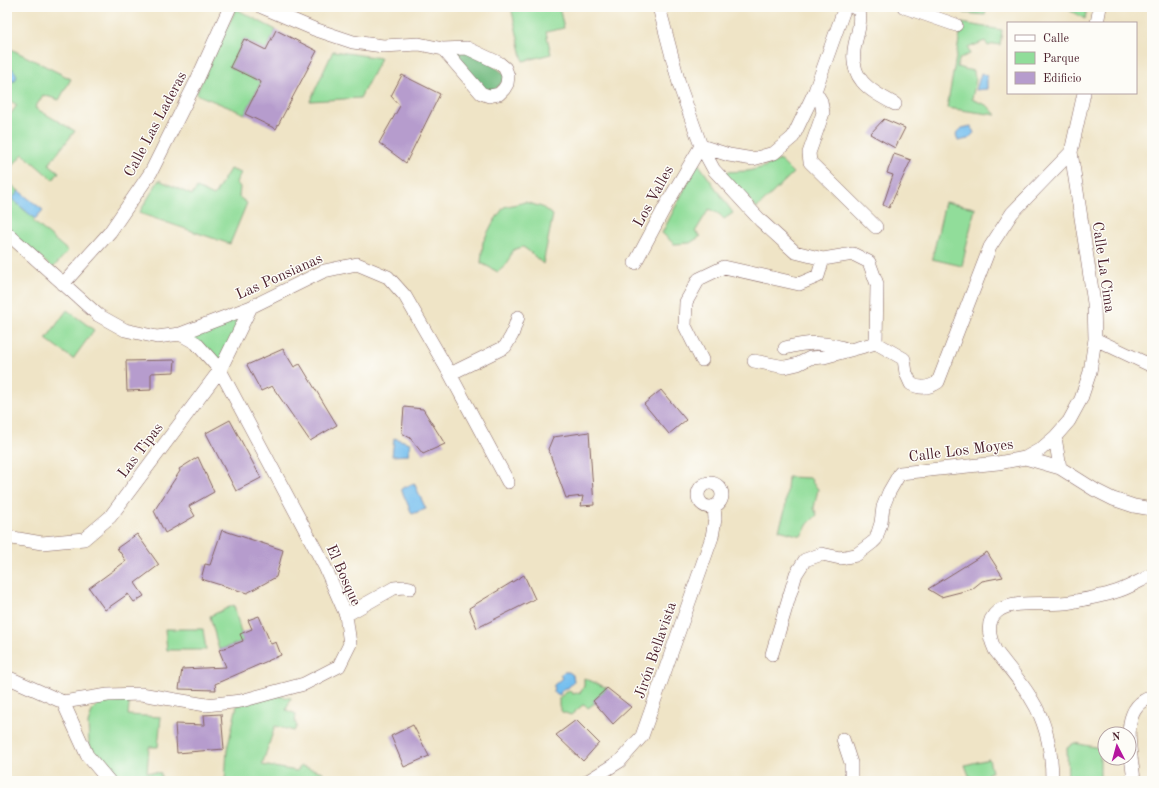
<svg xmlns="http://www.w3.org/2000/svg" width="1159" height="788" font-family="'Old Standard TT',serif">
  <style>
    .green { fill: #91dd9a; stroke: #6e7e62 }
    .forest { fill: #74bc82; stroke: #5f6e56 }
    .water { fill: #76bfef; stroke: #606f8d }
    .building { fill: #b69ccd }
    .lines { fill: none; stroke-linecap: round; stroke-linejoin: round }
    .minor-casing { stroke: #846461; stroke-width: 14 }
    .minor { stroke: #fff; stroke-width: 13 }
    .labels { text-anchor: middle; stroke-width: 3; stroke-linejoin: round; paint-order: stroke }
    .street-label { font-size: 15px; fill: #4a1f2b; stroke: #fdfcf7 }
  </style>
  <rect width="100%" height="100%" fill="#fdfcf7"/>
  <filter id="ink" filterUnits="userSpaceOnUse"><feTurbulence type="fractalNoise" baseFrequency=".025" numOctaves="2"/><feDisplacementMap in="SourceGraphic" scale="8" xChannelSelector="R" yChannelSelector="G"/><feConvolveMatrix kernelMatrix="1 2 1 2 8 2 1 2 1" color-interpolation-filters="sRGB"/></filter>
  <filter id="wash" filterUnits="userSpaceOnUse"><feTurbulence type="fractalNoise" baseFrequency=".012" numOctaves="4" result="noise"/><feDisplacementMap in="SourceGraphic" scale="16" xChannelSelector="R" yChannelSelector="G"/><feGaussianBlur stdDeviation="0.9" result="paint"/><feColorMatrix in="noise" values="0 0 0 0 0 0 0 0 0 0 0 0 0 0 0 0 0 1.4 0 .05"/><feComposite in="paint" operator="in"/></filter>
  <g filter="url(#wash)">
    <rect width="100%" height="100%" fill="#efe4c6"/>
    <path class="green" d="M511,7H559L564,28L546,32L551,54L523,61Z
      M965,7H987L985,15L964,13Z
      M1067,7H1087L1085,19L1067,9Z
      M236,9L276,30L266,50L244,39L230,67L261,82L245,114L196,94Z
      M962,23L1002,30L1000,45L994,44L988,46L985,41L968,48L970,54L960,58L957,67L973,71L976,79L972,99L988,106L996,115L947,108Z
      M7,47L71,79L59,100L43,95L35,108L75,131L49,164L59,172L53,180L23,154L7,172V119L17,105L7,99V81H15L12,68H7Z
      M333,51L381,58L360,98L310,101Z
      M780,160L793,173L757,208L723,172L748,171L764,167Z
      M698,163L733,213L724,219L719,214L709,209L695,232L701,236L690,243L674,244L662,233Z
      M230,169L241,173L236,182L240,187L239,197L247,203L230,244L139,213L159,180L192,195L197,188L214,196Z
      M7,181L19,191L12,199L35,219L33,221L68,251L53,268L7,230Z
      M525,202L542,207L553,215L543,264L530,252L523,247C508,250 513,252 508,262C506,266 501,269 498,272L481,263L483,242L492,224L504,207Z
      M945,202L975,208L962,266L932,259Z
      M251,307L220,370L180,334Z
      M67,310L94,330L73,359L46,339Z
      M788,477L811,478L812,482L818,489L814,508L817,515L808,524L801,536L779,530L785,510Z
      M234,605L243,641L219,650L210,616Z
      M165,629H203L206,650H167Z
      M584,678L607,688L593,701L595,703L588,708L584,704L571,715L562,712L559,706V698L565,693L570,691L573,694L581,692L584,686Z
      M278,696L291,698L286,710L296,714L295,722L297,726L294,731L275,726L262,765L297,771L301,766L323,772L321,781H225L227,750L237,705Z
      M130,698L128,715L161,717L158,747H149L147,772L161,773V780L202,781H121L113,776L100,762L89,744L88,723L93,709L102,700Z
      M1074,743L1100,748V781H1068L1067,748Z
      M989,759L992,772L988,773L990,781H971L965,765Z"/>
    <path class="forest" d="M467,48L508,76L489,96L443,49Z"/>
    <path class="water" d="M7,68C12,68 15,70 17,76L15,81H7Z
      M981,73L987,76V89L976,90Z
      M971,126L974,133L968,139L958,141L956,134L962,128Z
      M19,191L43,210L35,219L12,199Z
      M394,438L410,443L408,455L392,456Z
      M414,483L426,509L412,514L401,489Z
      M564,672H569L573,675L574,681L568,688C563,688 561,690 560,695L553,692L554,685L562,678L560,675Z"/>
    <g id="blocks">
      <path class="building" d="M276,30L317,51L276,129L245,114L261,82L230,67L244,39L266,50Z
        M402,75L440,94L406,163L379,143L400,106L391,96Z
        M884,119L905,128L895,148L870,134Z
        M894,154L911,160L889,208L883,205L893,175L887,173Z
        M283,349L294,367L300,364L337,425L310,441L272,386L261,391L247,365Z
        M175,360L174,372L151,373V390L127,391L126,361Z
        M661,390L686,420L669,434L644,404Z
        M404,407L423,409L445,444L423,454L410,438L402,433Z
        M230,420L261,478L236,491L206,433Z
        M589,432L594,505L581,506L583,496L566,498L548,449L553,437Z
        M198,457L214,492L189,506L195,516L165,533L154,511L180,471L179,469Z
        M222,530L283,550L276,577L247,593L201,579L205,564L210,565Z
        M137,534L159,565L135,583L144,596L134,602L128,594L105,610L89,588L126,561L117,548Z
        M987,552L1003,577L982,581L972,589L941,597L928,589Z
        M524,575L535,599L477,628L469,608Z
        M259,616L271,644L276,642L281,655L215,684L216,690L179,689L182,669L226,667L219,650L243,641L240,634L252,629L248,620Z
        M607,688L631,707L613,724L593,701Z
        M221,714L224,749L177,753L175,724L205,725L204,715Z
        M576,720L599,743L583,761L556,735Z
        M413,725L429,756L404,767L391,736Z"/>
    </g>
  </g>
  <g filter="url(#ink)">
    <use href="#blocks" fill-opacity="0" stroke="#846461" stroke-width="1"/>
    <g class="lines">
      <defs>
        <path id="minor" d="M262,7L314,29L353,42L383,46L419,44L443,49L467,48L499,63L505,68L508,76L507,84L504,89L499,94L489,96L481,93L443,49
          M659,7L680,87L701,146L714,170L761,221L795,252L823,259L853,254L869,262L877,284L876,343
          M853,7L859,10C861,22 858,32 855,44C848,78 868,90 895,104
          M904,7L956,25
          M1097,23L1100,7
          M815,91L821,101L823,113L809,153L810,162L876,227
          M701,146L729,155L753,159L774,153L793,137L815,91L845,7
          M7,233L98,315L125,330L157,337L180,334L251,307L324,271L357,264L388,277L405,296L450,374L508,482
          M635,263L666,205L701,146
          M63,284L110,232L151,172L197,80L230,7
          M1095,339L1152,366
          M785,348C808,342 826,341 849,350
          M702,360L685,326L686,302L699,279L724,267L799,284L818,276L823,259
          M754,361L785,367L798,364L810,358L824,357L876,343L904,359L906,373L911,384C920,389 929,388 938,382L990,247L1012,213L1071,152
          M450,374L505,347L512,335L518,317
          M1055,437L1060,468
          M1025,458L1060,468L1095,490L1113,499L1134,506L1152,509
          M698 495a12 12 0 1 1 24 0a12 12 0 1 1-24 0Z
          M7,537L42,543L84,539L110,517L220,370L251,307
          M346,615L394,588L404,587L410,588
          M772,654L796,574L805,560L822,554L840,558L856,555L873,542L876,539L881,523L883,507L889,492L900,473L998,463L1025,458L1041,449L1055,437L1069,421L1081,399L1090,372L1095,339L1094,303L1071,152L1084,93
          M7,677L63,702L108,695L141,694L206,705L241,701L304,684L339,666L350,644L346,615L325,567L220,370L196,343L180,334
          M63,702L87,755L109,781
          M843,739L851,763V781
          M588,781L620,761L642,736L712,537L715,519L714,506
          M1052,781C1052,753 1047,724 1032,700C1022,682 1007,666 995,650C989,637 985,621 998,611C1014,599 1050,606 1071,602C1086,599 1104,596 1118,591C1130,587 1141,580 1152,575
          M1134,781C1132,753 1117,708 1152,697"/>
      </defs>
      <use href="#minor" class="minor-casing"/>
      <use href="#minor" class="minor"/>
    </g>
  </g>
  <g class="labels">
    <g class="street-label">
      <text transform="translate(155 124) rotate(-62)" y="5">Calle Las Laderas</text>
      <text transform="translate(653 196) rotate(-61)" y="5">Los Valles</text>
      <text transform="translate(1104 267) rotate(82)" y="5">Calle La Cima</text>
      <text transform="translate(279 276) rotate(-24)" y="5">Las Ponsianas</text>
      <text transform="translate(140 450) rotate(-53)" y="5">Las Tipas</text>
      <text transform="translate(961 450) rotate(-7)" y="5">Calle Los Moyes</text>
      <text transform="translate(344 575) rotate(66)" y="5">El Bosque</text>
      <text transform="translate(655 650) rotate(-71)" y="5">Jirón Bellavista</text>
    </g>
  </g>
  <rect width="1159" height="788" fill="none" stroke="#fdfcf7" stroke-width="24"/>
  <rect x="1007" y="22" width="130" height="72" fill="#fdfcf7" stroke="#b5a4a5"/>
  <rect x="1015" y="35" width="20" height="6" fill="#ffffff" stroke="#b5a4a5"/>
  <text x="1043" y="42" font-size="12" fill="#4a1f2b">Calle</text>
  <rect x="1015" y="52" width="20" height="12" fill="#91dd9a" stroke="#b5a4a5"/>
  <text x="1043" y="62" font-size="12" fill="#4a1f2b">Parque</text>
  <rect x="1015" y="72" width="20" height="12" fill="#b69ccd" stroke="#b5a4a5"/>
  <text x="1043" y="82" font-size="12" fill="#4a1f2b">Edificio</text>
  <g transform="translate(1117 746) rotate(354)"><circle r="19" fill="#fdfcf7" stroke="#b5a4a5"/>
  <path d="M0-3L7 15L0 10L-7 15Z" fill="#b5179e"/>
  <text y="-6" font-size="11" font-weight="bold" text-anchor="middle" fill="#4a1f2b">N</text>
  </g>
</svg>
